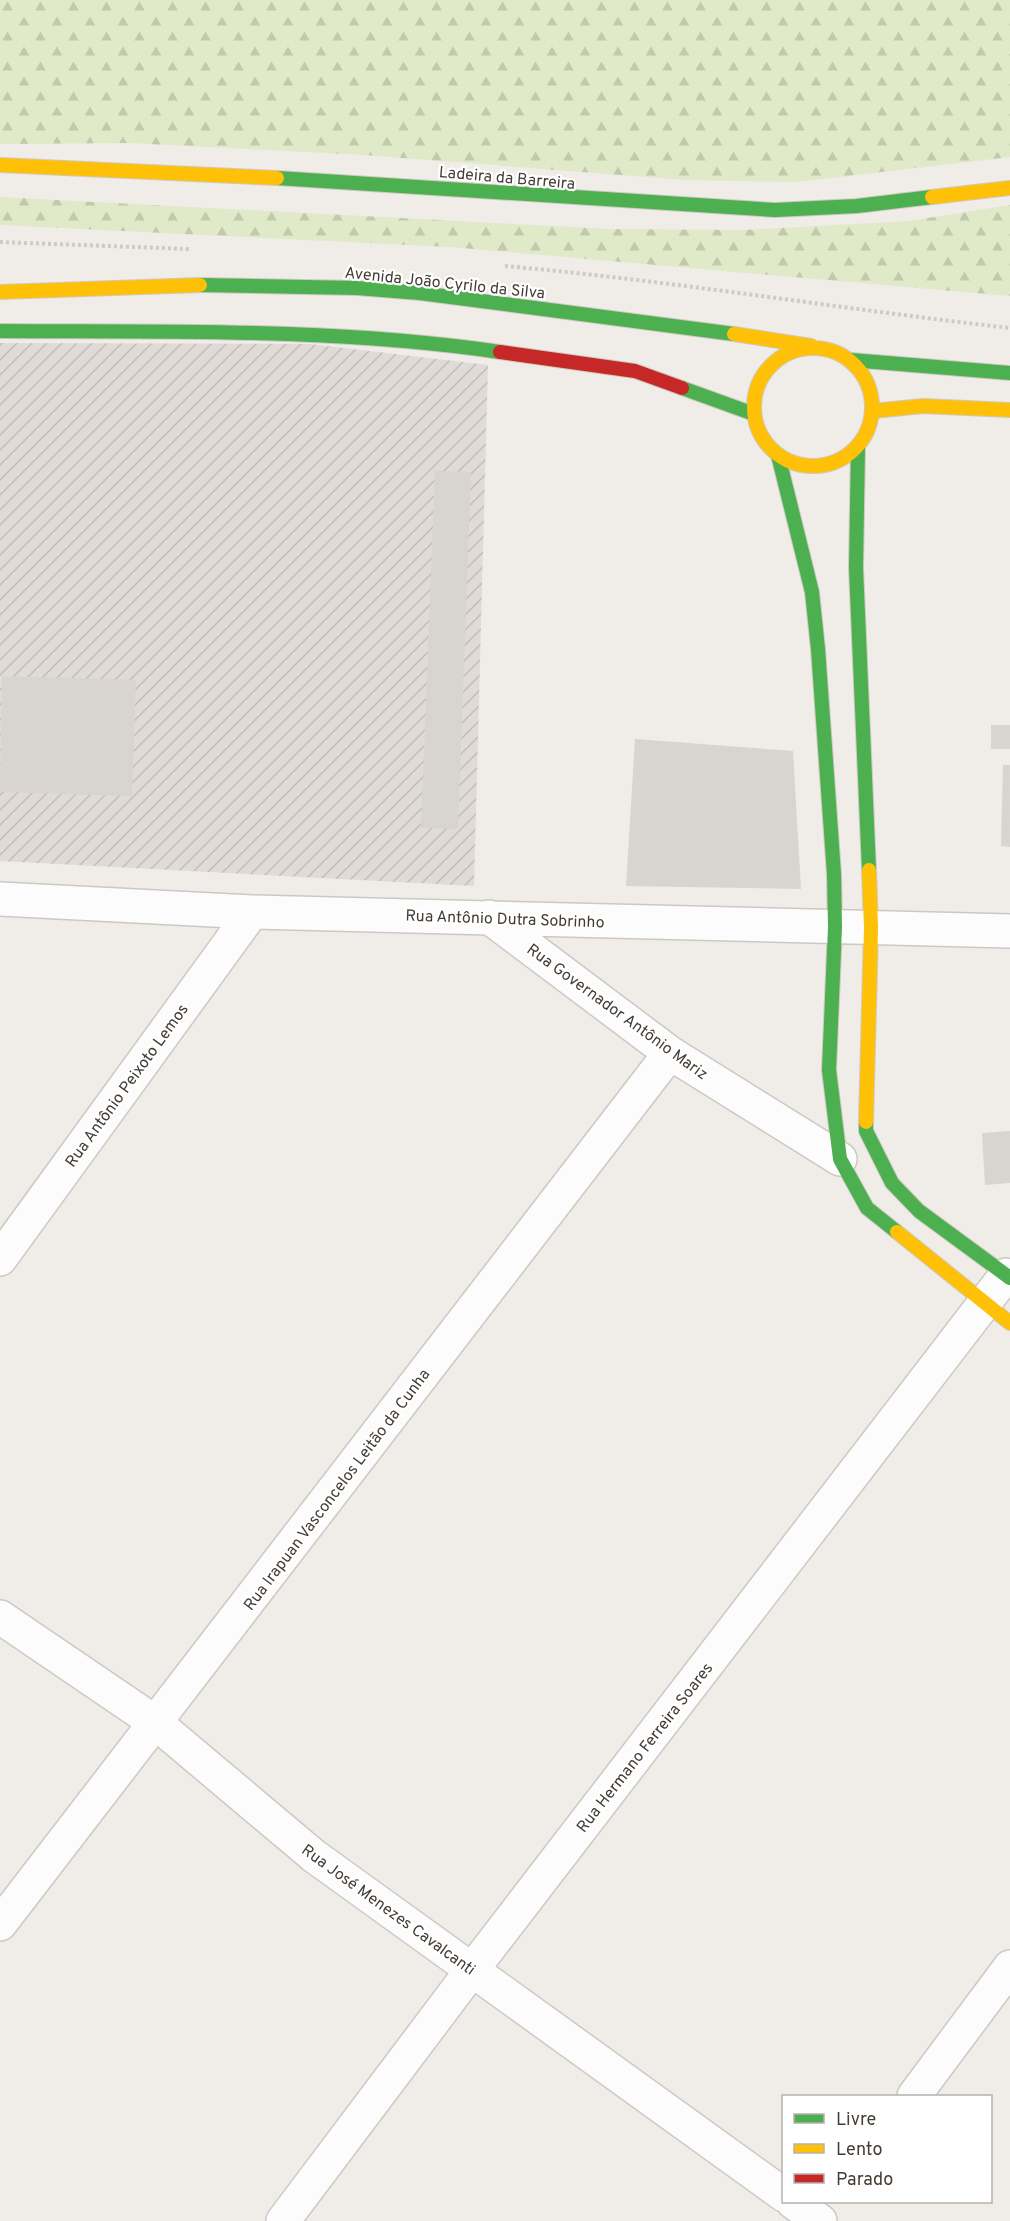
<svg xmlns="http://www.w3.org/2000/svg" width="1010" height="2221" font-family="Overpass,sans-serif">
  <style>
    .industrial { fill: url(#industrial-furrows) }
    .forest { fill: url(#forest-firs) }
    .building { fill: #d8d4cf }
    .lines { fill: none; stroke-linecap: round; stroke-linejoin: round }
    .street-casing { stroke: #ccc8c4; stroke-width: 36 }
    .fast-casing { stroke: #cfc9bf; stroke-width: 16 }
    .slow-casing { stroke: #cfc9bf; stroke-width: 16 }
    .jam-casing { stroke: #cfc9bf; stroke-width: 16 }
    .path { stroke: #cecac6; stroke-width: 4; stroke-dasharray: 3 3; stroke-linecap: butt }
    .street { stroke: #fdfcfc; stroke-width: 33 }
    .fast { stroke: #4caf50; stroke-width: 14 }
    .slow { stroke: #ffc107; stroke-width: 14 }
    .jam { stroke: #c62828; stroke-width: 14 }
    .labels { text-anchor: middle; stroke-width: 4.5; stroke-linejoin: round; paint-order: stroke }
    .street-label { font-size: 16px; fill: #453d35; stroke: #fff }
  </style>
  <defs>
    <pattern id="industrial-furrows" width="10" height="10" patternUnits="userSpaceOnUse" patternTransform="scale(1.5)"><rect width="10" height="10" fill="#e0dbd6"/><path d="M-1 1l2-2M0 10L10 0M9 11l2-2" fill="none" stroke="#c2bdb8"/></pattern>
    <pattern id="forest-firs" width="22" height="20" patternUnits="userSpaceOnUse" patternTransform="scale(1.5)"><rect width="22" height="20" fill="#e0e9c8"/><path d="M5 1l3.5 6h-7zM16 11l3.5 6h-7z" fill="#c2c9ac"/></pattern>
  </defs>
  <rect width="100%" height="100%" fill="#f0ece8"/>
  <path class="industrial" d="M0,343L310,344L488,365L474,886L0,861Z"/>
  <path class="forest" d="M0,0H1010V157L796,182L685,180L364,155L130,143L0,144Z
    M0,197L610,229L744,230L909,221L1010,205V296L451,247L0,225Z"/>
  <path class="building" d="M435,471L471,472L458,829L421,828Z
    M2,676L136,680L132,796L0,792Z
    M991,725H1010V749H991Z
    M635,739L793,751L801,889L626,886Z
    M1003,765H1010V847L1001,846Z
    M1010,1131V1183L985,1185L982,1133Z"/>
  <g class="lines">
    <defs>
      <path id="street" d="M0,899L252,912L1010,931
        M489,917L670,1053L840,1159
        M0,1259L252,912
        M0,1617L156,1723L314,1856L784,2195
        M0,1924L670,1053
        M914,2096L1010,1967
        M793,2202L820,2221
        M283,2221L472,1970L1006,1275"/>
      <path id="fast" d="M277,178L775,210L857,206L932,197
        M200,285L357,288L420,293L734,334
        M0,331C167,332 335,328 500,352
        M851,360L1010,373
        M682,388L754,414
        M858,447L856,568L869,870
        M778,455L812,592L818,649L834,874L835,927L829,1070L840,1159L867,1208L897,1232
        M866,1122V1131L892,1183L919,1211L1010,1278"/>
      <path id="slow" d="M0,165L277,178
        M932,197L1010,188
        M0,292L200,285
        M734,334L811,346
        M754 407a59 59 0 1 1 118 0a59 59 0 1 1-118 0Z
        M873,411L923,406L1010,410
        M866,1122L871,928L869,870
        M897,1232L1010,1323"/>
      <path id="jam" d="M500,352L635,371L682,388"/>
    </defs>
    <use href="#street" class="street-casing"/>
    <use href="#fast" class="fast-casing"/>
    <use href="#slow" class="slow-casing"/>
    <use href="#jam" class="jam-casing"/>
    <path class="path" d="M0,242L189,249
      M505,266C674,281 841,309 1010,328"/>
    <use href="#street" class="street"/>
    <use href="#fast" class="fast"/>
    <use href="#slow" class="slow"/>
    <use href="#jam" class="jam"/>
  </g>
  <g class="labels">
    <g class="street-label">
      <text transform="translate(507 177) rotate(5)" y="6">Ladeira da Barreira</text>
      <text transform="translate(445 282) rotate(6)" y="6">Avenida João Cyrilo da Silva</text>
      <text transform="translate(505 918) rotate(2)" y="6">Rua Antônio Dutra Sobrinho</text>
      <text transform="translate(618 1011) rotate(36)" y="6">Rua Governador Antônio Mariz</text>
      <text transform="translate(126 1085) rotate(-54)" y="6">Rua Antônio Peixoto Lemos</text>
      <text transform="translate(336 1489) rotate(-53)" y="6">Rua Irapuan Vasconcelos Leitão da Cunha</text>
      <text transform="translate(644 1747) rotate(-52)" y="6">Rua Hermano Ferreira Soares</text>
      <text transform="translate(389 1909) rotate(36)" y="6">Rua José Menezes Cavalcanti</text>
    </g>
  </g>
  <rect x="782" y="2095" width="210" height="108" fill="#ffffff" stroke="#b5b1ae" stroke-width="1.5"/>
  <rect x="794" y="2114" width="30" height="9" fill="#4caf50" stroke="#b5b1ae" stroke-width="1.5"/>
  <text x="836" y="2125" font-size="18" fill="#453d35">Livre</text>
  <rect x="794" y="2144" width="30" height="9" fill="#ffc107" stroke="#b5b1ae" stroke-width="1.5"/>
  <text x="836" y="2155" font-size="18" fill="#453d35">Lento</text>
  <rect x="794" y="2174" width="30" height="9" fill="#c62828" stroke="#b5b1ae" stroke-width="1.5"/>
  <text x="836" y="2185" font-size="18" fill="#453d35">Parado</text>
</svg>
